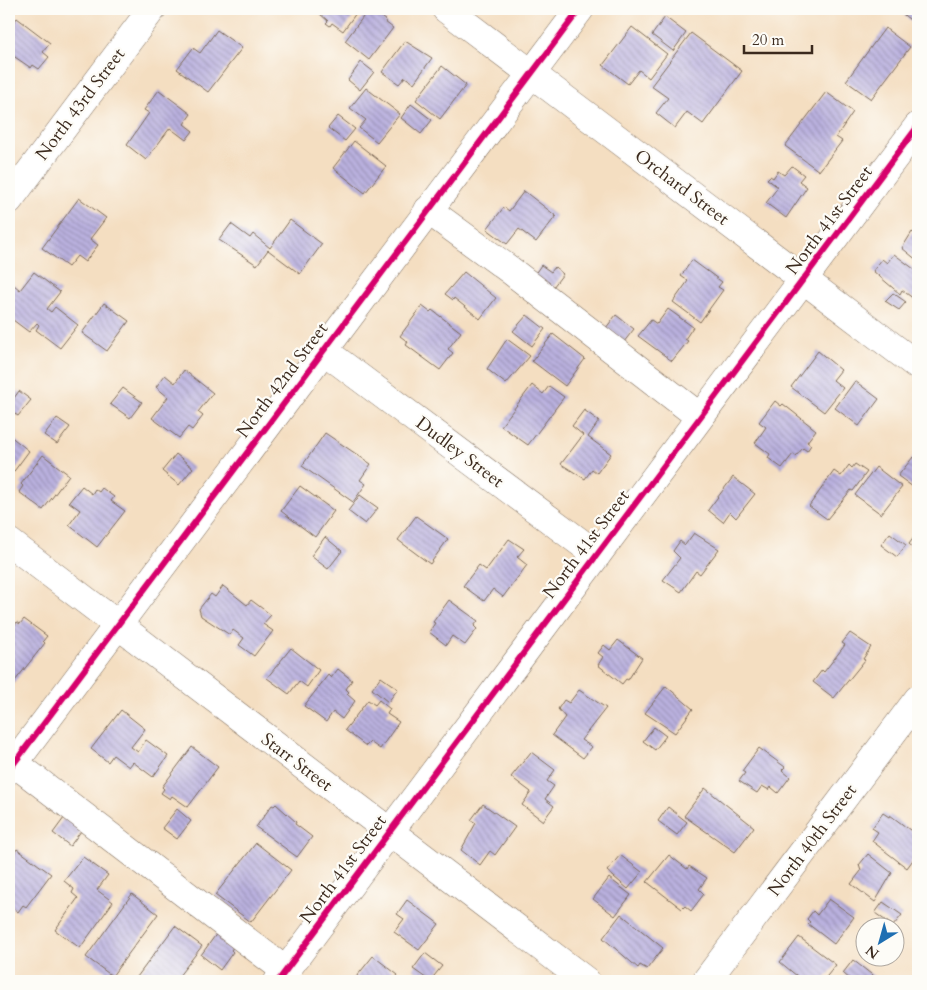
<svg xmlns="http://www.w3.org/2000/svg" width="927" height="990" font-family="Cardo,serif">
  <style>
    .building { fill: url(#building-back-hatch) }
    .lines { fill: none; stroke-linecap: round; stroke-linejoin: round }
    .minor-casing { stroke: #7c6957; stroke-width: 29 }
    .minor { stroke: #fff; stroke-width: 28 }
    .cycleway-casing { stroke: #fdfcf7; stroke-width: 9 }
    .cycleway { stroke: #d6006c; stroke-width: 6 }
    .labels { text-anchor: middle; stroke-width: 4.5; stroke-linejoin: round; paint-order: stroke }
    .street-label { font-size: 18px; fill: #3b2a1e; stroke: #fdfcf7 }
  </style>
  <defs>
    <pattern id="building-back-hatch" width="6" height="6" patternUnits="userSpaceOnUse" patternTransform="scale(1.25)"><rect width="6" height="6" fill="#bab1df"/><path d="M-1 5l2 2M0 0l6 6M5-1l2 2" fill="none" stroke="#9890b4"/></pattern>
  </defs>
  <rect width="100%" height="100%" fill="#fdfcf7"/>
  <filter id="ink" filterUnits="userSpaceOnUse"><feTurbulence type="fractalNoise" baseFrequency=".02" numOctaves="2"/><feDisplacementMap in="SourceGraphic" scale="10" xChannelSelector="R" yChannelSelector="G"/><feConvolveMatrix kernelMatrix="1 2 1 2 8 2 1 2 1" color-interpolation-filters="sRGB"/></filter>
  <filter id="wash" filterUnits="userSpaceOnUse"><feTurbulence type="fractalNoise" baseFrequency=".0096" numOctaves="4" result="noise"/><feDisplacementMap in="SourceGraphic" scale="20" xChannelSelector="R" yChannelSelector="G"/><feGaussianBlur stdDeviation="1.12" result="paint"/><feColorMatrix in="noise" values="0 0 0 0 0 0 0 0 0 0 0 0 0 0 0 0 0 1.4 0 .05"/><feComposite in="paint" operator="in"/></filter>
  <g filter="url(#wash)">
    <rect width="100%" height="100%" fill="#f4dec1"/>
    <g id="blocks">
      <path class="building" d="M322,9H359L343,31L332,23L330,26L326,23L328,21L319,13Z
        M369,9L386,20L385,22L393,28L369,60L345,41Z
        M896,9H918V26Z
        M665,17L686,33L673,51L652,35Z
        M17,18L50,43L43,52L49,57L39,69L33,65L31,68L9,53V25L10,27Z
        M632,27L667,54L649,78L639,70L628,84L603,65Z
        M885,28L910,47L871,99L846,81Z
        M217,30L242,48L208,92L177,69L193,48L200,53Z
        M691,33L742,71L703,124L687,112L675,128L656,113L668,98L651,86Z
        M405,41L432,58L414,83L405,77L399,84L382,72Z
        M361,62L374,72L360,90L348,80Z
        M442,66L466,85L440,119L416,100Z
        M366,88L400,114L377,142L359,128L366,120L350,108Z
        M159,90L191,114L184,124L193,131L186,140L170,128L146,160L127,145L149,113L144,110Z
        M826,92L853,112L836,137L842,141L819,171L785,146Z
        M411,104L432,120L421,134L401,118Z
        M338,116L355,129L345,141L328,128Z
        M354,141L386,166L365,193L333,168Z
        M792,166L804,175L799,181L807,187L786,218L766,203L778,187L767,179L770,176L773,178L778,171L784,175Z
        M524,191L556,216L536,242L519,229L507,244L487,229L504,207L509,211Z
        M79,198L106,218L90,239L98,245L85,262L77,256L68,267L42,248Z
        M290,220L322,244L300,274L268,250L257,265L219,240L231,224L250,238L253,234L270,248Z
        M918,227V261L902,248L912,232L913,233Z
        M894,254L918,272V302L902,290L900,294L873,271L882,259L887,263Z
        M692,260L722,282L718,287L723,290L700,322L673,302L688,281L681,276Z
        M541,265L551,272L555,267L563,274L550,291L532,278Z
        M34,272L60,292L47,309L51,312L55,307L78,325L60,348L36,330L39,325L37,323L29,332L9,317V292L14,285L20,290Z
        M464,272L496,298L480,319L454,298L453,300L445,294Z
        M893,293L906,302L899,310L885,301Z
        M104,303L129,321L107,351L82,333Z
        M422,306L430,312L432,310L461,332L448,349L453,353L440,370L406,345L408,342L400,336Z
        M668,309L693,327L685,339L688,341L672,361L638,336L651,320L657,324Z
        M527,315L545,329L532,346L513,331Z
        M616,315L634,329L620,347L602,333Z
        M553,334L585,359L565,386L532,361Z
        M507,339L530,356L506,384L487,369Z
        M818,351L841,370L833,380L843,388L824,412L791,387Z
        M184,370L213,393L198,412L203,416L192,430L188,427L179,438L152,418L168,397L156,387L165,375L175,383Z
        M855,381L879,399L859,426L835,408Z
        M532,385L543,394L549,386L564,397L528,445L501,426Z
        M123,388L142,402L130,418L110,404Z
        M19,391L31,400L18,416L9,410V405Z
        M775,401L781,406L783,404L816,430L807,442L811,445L807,451L803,448L796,456L793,454L782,468L768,458L770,454L755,443L766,427L759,422Z
        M584,410L599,421L588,437L611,454L597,473L592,469L585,479L561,464L583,435L572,426Z
        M57,418L70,427L57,444L44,435Z
        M325,433L371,464L360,480L366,484L353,502L302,466Z
        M9,435L29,451L9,478Z
        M176,454L193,468L179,485L162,471Z
        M43,455L69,475L43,510L19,492L23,486L21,484Z
        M913,457L918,462L917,490L898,476Z
        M855,464L867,472L853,491L851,490L827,519L809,506L834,471L841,476L849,465L852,468Z
        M876,467L902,487L881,514L855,495Z
        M733,477L755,494L736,518L730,512L723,522L708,510Z
        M82,486L92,494L95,489L99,492L102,488L114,497L111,501L125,511L97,547L69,525L80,510L69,502Z
        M300,486L334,511L315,537L281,511Z
        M360,495L378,508L365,524L348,511Z
        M416,516L448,539L430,564L398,540Z
        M918,532V552L909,544Z
        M694,533L719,549L700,574L696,571L681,592L663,580L680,558L673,551L680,541L685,545Z
        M890,533L906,545L897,557L881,545Z
        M325,537L342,551L328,569L311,556Z
        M509,539L524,549L517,557L527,565L503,597L493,589L484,601L463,586L479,565L486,570Z
        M223,586L247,605L251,600L271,615L263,624L273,631L254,656L239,645L244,638L233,630L230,635L201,616L199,609L211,594L215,597Z
        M449,600L478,621L474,626L477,629L465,645L452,636L446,645L429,632L435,623L433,622Z
        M24,619L47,636L43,641L45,643L11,686L9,633L17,622L20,624Z
        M850,633L871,647L863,659L865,660L834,698L813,682L822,670L824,672L845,645L842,643Z
        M618,640L642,658L628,680L626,679L622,684L598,665L603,657L598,653L604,645L610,650Z
        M291,648L319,670L307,687L299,681L289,694L267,678Z
        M338,669L352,680L346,689L349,692L347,694L355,701L342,719L333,712L326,722L304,706L328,675L331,678Z
        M381,677L398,689L388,702L372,689Z
        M666,686L693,709L675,733L645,713Z
        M579,690L606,708L581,740L592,747L583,758L552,735L565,717L558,709L564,700L569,703Z
        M368,700L375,705L379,700L390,709L387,714L399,722L380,749L370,742L366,746L345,730Z
        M121,710L145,729L131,747L138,752L146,740L168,756L153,777L133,762L129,767L113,755L108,762L91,749Z
        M654,727L666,736L655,750L643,741Z
        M192,747L218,767L188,807L172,796L170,799L161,793L164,789L162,787Z
        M759,748L785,767L782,770L790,777L778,793L771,787L769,790L762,786L757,793L739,781L745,773L742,771Z
        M531,752L555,770L547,781L554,786L545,799L554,806L543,821L522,805L531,792L511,777Z
        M705,788L754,827L735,852L684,816Z
        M276,804L296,822L295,824L312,837L297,857L256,827L272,805L274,806Z
        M483,804L515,827L495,855L490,851L480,865L461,850L476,823L471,820Z
        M668,807L687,822L677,835L658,821Z
        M177,809L191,821L177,839L162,828Z
        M883,813L889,817L890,815L918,836V853L907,868L872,841L878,832L872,828Z
        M67,814L84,827L70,846L53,833Z
        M256,843L291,870L251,922L215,895Z
        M17,849L51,874L26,907L23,905L18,912L9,905V860Z
        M868,854L892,873L875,902L851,884L861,871L859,865Z
        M620,855L642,872L628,889L607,871Z
        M669,855L687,869L689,866L707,878L699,889L704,894L691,911L685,906L682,909L647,882Z
        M83,857L108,875L97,890L113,902L80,948L55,930L78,898L72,893L74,889L64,881Z
        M609,878L631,895L615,916L593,899Z
        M132,894L158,914L112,976L86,957Z
        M829,899L854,917L834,944L808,924L810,922L807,919L813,911L817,915Z
        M407,900L439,924L419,950L394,932L404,919L397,914Z
        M883,902L902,915L893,926L875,913Z
        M621,914L663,948L647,969L640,965L638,968L603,938Z
        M175,926L202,946L175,981H134Z
        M220,929L237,942L231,950L233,952L220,970L201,955Z
        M799,937L836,965L823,981H803L780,962Z
        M425,953L442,966L430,981L413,969Z
        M373,956L398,975L393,981H353Z
        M853,960L880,981H852L843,973Z"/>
    </g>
  </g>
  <g filter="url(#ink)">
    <use href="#blocks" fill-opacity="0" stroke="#7c6957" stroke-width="1"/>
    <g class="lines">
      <defs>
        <path id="minor" d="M446,9L918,366
          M9,200L152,9
          M428,210L510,270L700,417
          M323,350L597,555
          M9,542L586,981
          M9,759L286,971
          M9,770L580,9
          M278,981L918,126
          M706,981L918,699"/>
      </defs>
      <use href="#minor" class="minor-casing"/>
      <use href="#minor" class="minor"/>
      <defs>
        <path id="cycleway" d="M9,770L580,9
          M278,981L918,126"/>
      </defs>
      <use href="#cycleway" class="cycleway-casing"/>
      <use href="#cycleway" class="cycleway"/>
    </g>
  </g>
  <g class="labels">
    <g class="street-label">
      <text transform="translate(80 104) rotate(-53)" y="6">North 43rd Street</text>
      <text transform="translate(682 187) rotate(37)" y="6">Orchard Street</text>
      <text transform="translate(829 220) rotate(-53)" y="6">North 41st Street</text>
      <text transform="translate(282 380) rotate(-53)" y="6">North 42nd Street</text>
      <text transform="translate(460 452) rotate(37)" y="6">Dudley Street</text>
      <text transform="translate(586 544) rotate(-53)" y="6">North 41st Street</text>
      <text transform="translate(297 762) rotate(37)" y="6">Starr Street</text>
      <text transform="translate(812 840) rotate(-53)" y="6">North 40th Street</text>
      <text transform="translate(343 869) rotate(-53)" y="6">North 41st Street</text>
    </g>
  </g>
  <rect width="927" height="990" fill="none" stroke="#fdfcf7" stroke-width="30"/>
  <g transform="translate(880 942) rotate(217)"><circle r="24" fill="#fdfcf7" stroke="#afa8a0"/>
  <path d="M0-4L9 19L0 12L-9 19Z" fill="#1f6fb2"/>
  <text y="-8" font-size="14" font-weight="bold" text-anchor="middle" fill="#3b2a1e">N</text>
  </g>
  <path d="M744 45v8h68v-8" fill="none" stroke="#3b2a1e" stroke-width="2.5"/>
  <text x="752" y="45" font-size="15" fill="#3b2a1e" stroke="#fdfcf7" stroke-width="4" paint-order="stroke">20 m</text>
</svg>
